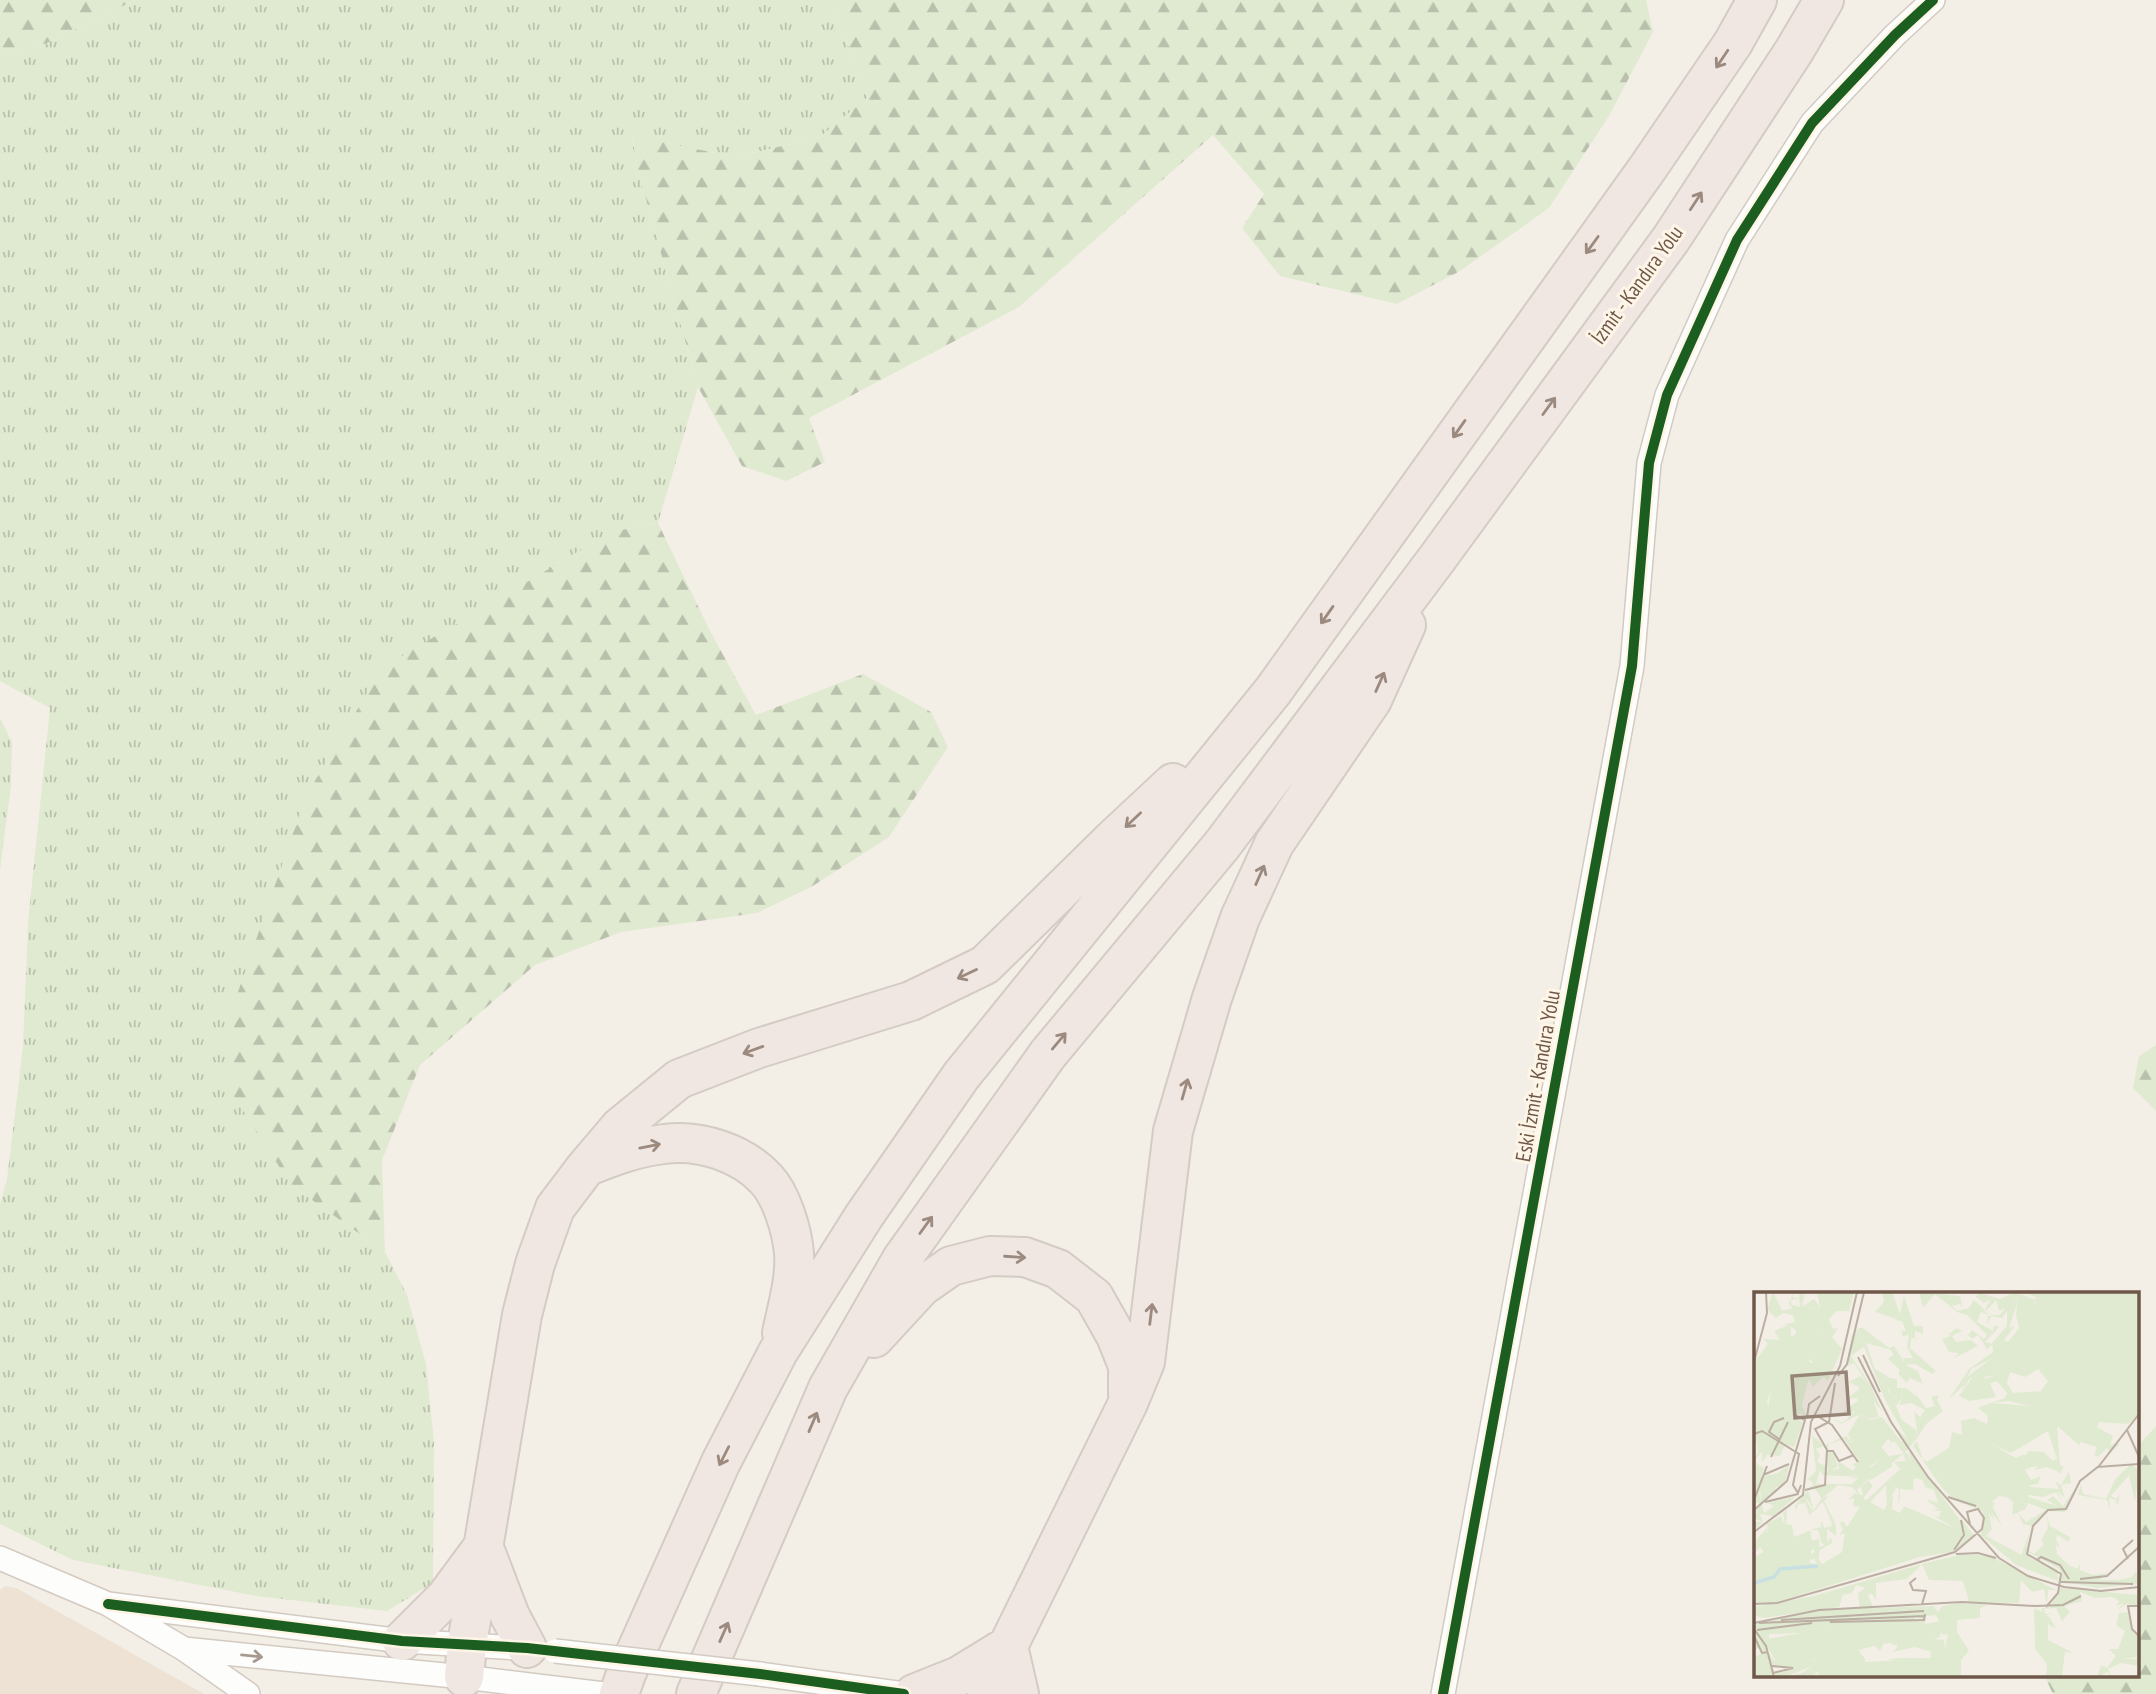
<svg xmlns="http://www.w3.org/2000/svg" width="2156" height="1694" font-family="'PT Sans Narrow',sans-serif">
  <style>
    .residential { fill: #ede2d3 }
    .grass { fill: url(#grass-tufts) }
    .forest { fill: url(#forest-firs) }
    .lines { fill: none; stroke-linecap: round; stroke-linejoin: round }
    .street-casing { stroke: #d3cac2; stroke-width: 26 }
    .highway-casing { stroke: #d3cbc4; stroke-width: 42 }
    .street { stroke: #fdfdfb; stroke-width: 23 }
    .highway { stroke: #f0e7e3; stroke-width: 38 }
    .street-bridge-casing { stroke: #d3cac2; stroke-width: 26; stroke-linecap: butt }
    .street-bridge { stroke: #fdfdfb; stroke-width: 23 }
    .cycleway-casing { stroke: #fef5e6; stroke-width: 15 }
    .cycleway { stroke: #1b5e20; stroke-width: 10 }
    .oneway { stroke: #9c8a7f }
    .oneway2 { stroke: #a89a90 }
    .labels { text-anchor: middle; stroke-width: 6; stroke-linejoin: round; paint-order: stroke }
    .street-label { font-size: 21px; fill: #6f5849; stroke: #fef5e6 }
    .inset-river { fill: none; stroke: #c9e0e3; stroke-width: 3.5 }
    .inset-road { fill: none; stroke: #bbaea2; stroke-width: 2 }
    .view { fill: #978578; fill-opacity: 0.15; stroke: #978578; stroke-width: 3.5 }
    .inset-edge { fill: none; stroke: #6f5849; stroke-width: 3.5 }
  </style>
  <defs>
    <pattern id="grass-tufts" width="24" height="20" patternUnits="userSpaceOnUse" patternTransform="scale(1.75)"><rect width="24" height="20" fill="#dfead1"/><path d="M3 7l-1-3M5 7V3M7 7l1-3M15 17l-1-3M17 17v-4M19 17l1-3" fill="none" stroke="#b9c0ac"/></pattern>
    <pattern id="forest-firs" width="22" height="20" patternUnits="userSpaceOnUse" patternTransform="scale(1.75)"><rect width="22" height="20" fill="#dfead1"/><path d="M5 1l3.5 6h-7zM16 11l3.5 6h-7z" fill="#b9c0ac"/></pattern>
  </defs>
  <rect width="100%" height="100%" fill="#f4efe6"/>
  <path class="residential" d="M6,1586L18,1589L204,1694H0V1590Z"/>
  <path class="grass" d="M135,0H831L868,97L820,137L735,157L632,137L638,170L698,387L658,523L611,532L291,1185L385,1252L407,1295L426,1364L434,1442L433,1583L387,1611L256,1596L73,1560L0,1524V1204L7,1179L23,1047L28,922L50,708L0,681V56L47,43Z
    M0,718L12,742L11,785L0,871Z"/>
  <path class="forest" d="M0,0H135L47,43L0,56Z
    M831,0H1646L1653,32L1609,116L1549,208L1460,271L1397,304L1280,276L1242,228L1264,194L1213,135L1019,307L809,418L825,462L786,481L742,466L698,387L638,170L632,136L735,157L820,137L868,97Z
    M658,523L710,631L756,715L863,674L931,712L948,747L889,837L811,887L757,913L621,932L535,965L420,1065L382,1160L385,1252L291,1185L232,1093L230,1015L306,796L382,668L611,532Z
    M2156,1045V1111L2133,1088L2139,1056Z
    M2156,1426V1694H2053L2044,1675H2137V1447Z"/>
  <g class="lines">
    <defs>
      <path id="street" d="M0,1558L108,1604L184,1649L248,1694
        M108,1604L402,1641L535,1649
        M184,1649L464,1677L604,1694
        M760,1674L904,1694
        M1443,1694L1632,666L1649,463L1667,395L1737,240L1812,123L1895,35L1933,0"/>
      <path id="highway" d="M588,1166C613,1156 637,1147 664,1144C700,1139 742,1153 766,1179C782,1196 792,1231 794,1253C796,1279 787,1308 782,1333
        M874,1338L921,1287L951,1266L990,1256L1025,1257L1058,1269L1094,1297L1116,1336L1128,1366V1394
        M484,1548L510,1616L527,1648
        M402,1641L446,1597L480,1551
        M464,1677L467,1644L522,1315L535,1264L555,1208L586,1167L620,1127L679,1079L759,1048L911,1001L985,965L1113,839L1173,783
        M619,1694L626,1674L721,1462L778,1352L864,1216L961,1076L1273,691L1647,169L1733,43L1757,0
        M696,1694L828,1388L902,1259L1048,1054L1222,845L1436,560L1671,239L1794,51L1824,0
        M914,1694L959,1676L1008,1646L1019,1694
        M987,1694L1008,1646L1128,1403L1145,1362L1173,1131L1212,998L1240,918L1274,844L1372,700L1406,625"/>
    </defs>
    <use href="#street" class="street-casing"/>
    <use href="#highway" class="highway-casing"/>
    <use href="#street" class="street"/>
    <use href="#highway" class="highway"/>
    <defs>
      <path id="street-bridge" d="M555,1651L760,1674"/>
    </defs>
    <use href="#street-bridge" class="street-bridge-casing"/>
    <use href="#street-bridge" class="street-bridge"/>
    <defs>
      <path id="cycleway" d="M108,1604L402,1641L527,1648L760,1674L904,1694
        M1443,1694L1632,666L1649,463L1667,395L1737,240L1812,123L1895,35L1933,0"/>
    </defs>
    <use href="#cycleway" class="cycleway-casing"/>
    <use href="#cycleway" class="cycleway"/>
  </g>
  <defs><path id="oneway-shaft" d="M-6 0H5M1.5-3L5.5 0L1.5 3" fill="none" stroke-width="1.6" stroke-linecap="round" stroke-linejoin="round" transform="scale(1.75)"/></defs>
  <g class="oneway">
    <use href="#oneway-shaft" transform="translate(1722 59) rotate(124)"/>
    <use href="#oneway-shaft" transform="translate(1696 201) rotate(-57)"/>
    <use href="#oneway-shaft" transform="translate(1592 245) rotate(126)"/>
    <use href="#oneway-shaft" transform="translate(1549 406) rotate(-54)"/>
    <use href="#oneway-shaft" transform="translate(1459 429) rotate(125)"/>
    <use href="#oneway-shaft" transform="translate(1327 615) rotate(125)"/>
    <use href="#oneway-shaft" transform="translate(1380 682) rotate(-66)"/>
    <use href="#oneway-shaft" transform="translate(1133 820) rotate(137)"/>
    <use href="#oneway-shaft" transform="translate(1260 875) rotate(-66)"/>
    <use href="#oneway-shaft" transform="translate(967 974) rotate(155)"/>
    <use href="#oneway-shaft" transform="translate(1059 1041) rotate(-50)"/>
    <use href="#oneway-shaft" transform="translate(753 1050) rotate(160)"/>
    <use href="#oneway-shaft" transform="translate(1185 1089) rotate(-74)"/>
    <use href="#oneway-shaft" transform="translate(650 1146) rotate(-11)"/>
    <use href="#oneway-shaft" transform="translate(926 1225) rotate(-54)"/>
    <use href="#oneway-shaft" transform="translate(1015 1257) rotate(4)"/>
    <use href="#oneway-shaft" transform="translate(1151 1314) rotate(-83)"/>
    <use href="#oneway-shaft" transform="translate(813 1422) rotate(-67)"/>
    <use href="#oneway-shaft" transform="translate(724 1456) rotate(117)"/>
    <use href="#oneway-shaft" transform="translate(724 1632) rotate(-66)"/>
  </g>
  <use class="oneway2" href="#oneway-shaft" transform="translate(252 1656) rotate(6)"/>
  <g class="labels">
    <g class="street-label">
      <text transform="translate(1637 285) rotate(-54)" y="7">İzmit - Kandıra Yolu</text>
      <text transform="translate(1538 1076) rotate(-80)" y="7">Eski İzmit - Kandıra Yolu</text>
    </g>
  </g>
  <g transform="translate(1754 1292)">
    <rect width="385" height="385" fill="#f4efe6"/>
    <path d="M45,0H51L48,14L64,17L68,31L74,0L68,44L73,35L80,37L70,48L60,85L55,86L48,113L52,123L38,121L49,131L40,155L31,153L26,164L13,163L8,170V159L0,170L4,159L0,135L12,128L17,98L59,70L54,67L65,51L40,54L42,39L36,33H29L41,30L38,19L46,15ZM128,0H138L146,22L150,4L160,34H169V42L161,39V46L170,48L158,46V41L149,45L147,39H152L148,29L121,20L130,10ZM165,0L206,4L209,16L206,12L198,14L203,19L215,16L220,8L231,18L236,8L230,11L222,5L224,0L246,7L261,0L281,8L279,16L268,11L262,23L264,5L248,26L237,24L233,33L234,24L238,23H246L251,16L245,19L242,8L233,18H228L233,20L243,15L234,20L229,21H239L231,22L227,20L223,30L239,39L240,33L245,35L231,50L239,52L233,57L224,43L218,47L214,43L218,38L230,47L233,43L213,23L203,20L181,2L169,16ZM184,34L195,42L203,36L208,39L198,44L202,50L217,48L224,54L200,66L205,61L195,60L188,47L197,44ZM105,36L102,42L108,39L104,45L112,51L121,77L135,85H129L128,91L135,95L134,101L142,99L152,101L141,104H149L142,114L148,128L162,138L164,145L150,162L140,149L130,158L138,150L134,147L127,156V166L114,176L126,171L129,177L136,170L139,174L115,189L119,194L109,206L130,218L139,203L138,217L146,221L150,214L203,237L178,223L185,225L187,219H179L184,217L172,207L184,211L180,198L171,195L169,188L160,186L159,198L146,197V205L144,214L145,197L135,190L156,167L155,159L208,231V246L200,259L210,246L208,228L221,245L198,260L166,265L20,311H0V265L10,260L6,255L2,260L0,250L13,236L15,248L13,232L27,224L31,233L29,221L33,218L32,232L38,233L40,245L50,241L58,262L55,271L64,272V266L68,272L88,260L91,241L85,243L89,238L86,231L89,229L93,235L107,215L99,214L100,206L94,208L101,201L109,203L107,195L116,187L110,180L105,185L99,187L102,183L91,182L88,177L74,182L73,159L80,162L77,178L85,177L84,169L99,179L102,174L98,173L105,169L90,147L75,152L73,158L71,153L92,144L98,151L94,142L106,122L87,132L77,125L88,131L101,120L95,115L105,108L107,112L101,116L115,128L128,125L150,153L143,137L154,148L132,110L110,55L97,64L117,94L128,119L102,90L111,88L100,71L92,75L98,43ZM237,67L244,77L240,84L216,86L207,101L213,85ZM289,99L276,114L254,109L259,101ZM163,149L169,168L176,170L187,189L241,211L239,215L248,234L237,220L241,229L235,221L238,237L232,244L268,263L270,255L278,234L269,232L263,220L272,230L292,218L274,211L272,217L268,203L303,214L293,208L299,204L309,214L324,192L311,220L294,219L277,237L271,258L275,246L273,257L280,262L290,252L287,248L294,236L293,223L296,234L316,245L315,250L303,243L302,247L306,256L302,253L303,262L316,274L324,277L326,271V278L339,283L355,281L345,288H365L378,285L382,279L385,292L343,296L307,289L308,282L304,276L272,259L276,266L303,277L304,289L262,273L227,243L229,219L200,208L188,196L159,154ZM275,159L290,160L300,170L294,171L303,177L311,175L303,179L293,175L281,178L284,174L265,178L263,173ZM2,171L10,176L7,185L24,181L5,201L10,221L20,214L13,211L41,205L19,224L6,222L9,230L0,238V230H9L0,226L5,210L0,213ZM315,179L317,191L307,193L311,206L303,199L308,211L302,200L289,205L278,200L277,195L305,197L301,189L307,193ZM75,204L70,209L82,233V244L73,237V251L68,252L64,238H56L67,235V229L70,236L78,234L77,229L69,210L66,212L65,214L63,217L55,223L50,205L59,219L68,206ZM209,262L236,264L302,298H294L293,313L290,297L278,300L267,288L265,311L215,310L209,289L175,288L168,272ZM168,272L153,287L122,291V308L117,301L114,304L120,317L106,318L104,301L111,296L102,293L98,301L89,303L85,315L9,326L0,323V315L60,304ZM306,296L385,303V314L373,312L363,318L370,311L362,314L365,309L358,305L341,306L326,300L328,309L310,314L316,320L308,329L302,316L290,317L291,322L299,321L291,324L296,325L302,337L294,332V348L319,361L311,360L308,385H292L293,372L281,357L280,316L288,320V316L296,315ZM205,311L233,313L226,316V326L203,328V340L215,359L207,368V385H111V370L177,367L176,356L186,354L177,347L180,339H185L187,344L181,347L190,348L191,357L194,342L191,343L182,323L172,324L171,332L161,324L145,323L101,328L102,335L81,337L76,333L65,340L69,359L52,352L47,341L15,342L14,360L19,368L47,373L60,366L63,372L31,385H21V382L39,377L18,374L19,384L0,385V365L9,361L6,355L0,358V333L65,318L180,314L184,320L188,314ZM374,320L377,337L385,345V365L369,367H385V374L367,371L354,377L358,385L354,380L343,385L347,373L353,376L362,364L355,357H364L371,339L362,333L365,321Z" fill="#dfead1"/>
    <path d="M19,0L28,19L38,16L35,12L39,1V6H47L37,8V13L47,15L60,7L66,15L63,0H73L72,8L74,0H100L95,19H82L75,28L79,37L84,36L78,45L88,57L74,89L69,85L59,95L54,86L60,85L69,48L78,38L73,36L68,45L71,19L68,32L64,17L51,14L39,23L29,21L22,26L13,17ZM268,0H385V122L374,132L345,130L343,135L359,144L356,153L366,152L356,161L353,156L344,165L340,163L343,155L326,150V154L303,134L306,173L310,175L306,182L294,171L303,167L294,139L257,161L237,152L262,166L271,162L264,177L283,171L271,178L277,188L287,184L284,192L275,193L289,205L274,203V209L268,204L272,217L258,223L259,210L253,205L245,204L235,212L189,191L174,169L195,156L198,140L208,143L207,129L220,126L233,132L234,124L224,116L218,118L251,106L253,101L243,89L236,91L242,105L215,109L205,104L224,78L233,80L230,87L240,84L244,77L237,67L217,77L210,93L195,107L215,77L239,60L238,51L253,34V19L265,5L255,36L261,34L250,48L254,50L265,36L262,23L268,10L279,16L282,5ZM284,77L294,89L276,114L238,111L254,109L259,101L253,91L256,80L271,85ZM149,26L158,43L156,56L182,79L178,82L161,72L152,73L164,79L169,92L156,86L153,91L144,82L146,78L134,67L140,62L135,57L112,51L104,45L107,39L102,42L105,36H109L135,56L140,54L150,70L149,66H159L153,55L155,42L148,29L139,28ZM37,32V44L47,42L40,53L47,48L65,51L54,67L59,74L17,98L13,110L17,129L0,135V70L14,52L9,47L26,48L20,39ZM106,84L111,89L103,91L118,105L125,125L115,127L101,117L96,126L90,118L107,112L102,106L93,107L106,96L95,90ZM129,85L143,87V96H152L163,105L158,97L172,116L181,114L177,105L185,103L183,108L189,119L172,132L164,145L160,119L166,125L171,118L157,111L145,113L149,104H141L152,101L136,102L135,95L128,92ZM58,143L70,154L62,157L66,163L63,170L72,174L74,181L80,162L84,174L78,178L88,177L103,185L69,183L66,178L62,192H98L110,179L116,186L103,198L107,205L98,195L84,193L68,207L59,194L54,198L60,219L52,205L53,211L44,212L42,219L41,214L57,194L60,192L54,187L62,179ZM127,155L135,164L153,161L156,167L136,189L142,196L133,213L132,193L99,229L92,243L91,257L99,237L102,242L128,223L107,252L89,262L91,240L106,214L146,177L140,170L152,169L149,162L129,179L125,171L115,178L127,166ZM377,172L385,179L381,210L375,183L357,204L362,207L366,202L363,215L362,208L355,206L356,217L353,208L324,203L327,192L329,202L352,207L361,187ZM35,173L30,194L21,195L23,200L7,211L6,194ZM68,229L73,250L77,245L78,251L66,258L63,273L61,267L55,268L61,258H53L50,241L56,238L58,248L66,247L65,255L70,254ZM237,271L249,278L258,301L247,290L233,296L215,292H220L227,276L223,272L229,276ZM151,321L171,332L188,329L191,343L180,339L177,347L187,354L177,356L178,360L161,355L139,360L144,354L135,351L129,352L126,359L121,354L104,358L111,367V385H64V379L58,385H31L48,381L63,370L60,366L47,373L23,371L9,348L47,341L52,352L68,358L65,340L74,334L101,335V328ZM143,366H191L204,367L207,371L195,373V378L185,372L134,368Z" fill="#dfead1" fill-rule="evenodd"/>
    <path class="inset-river" d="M0,291L20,285L26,277L64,274"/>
    <path class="inset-road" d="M109,63L126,100M104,65L137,130L174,185L245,266L274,284L310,295L347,299L385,295M0,70L13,21L12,0M84,84L93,72L110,0M53,125L55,112L66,104M65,125L78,133L104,170M75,130L81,91M373,138L385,165M0,142L8,139L45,162L39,193L44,201L47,193M25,147L15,140L20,130L30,126M73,159H79L85,169L100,163M17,165L34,130M343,175L385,172M9,183L35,172M51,198L71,193L73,158L61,137L75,130M194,205L222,214M0,208L13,174M11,210L44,202M0,218L33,189L51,128L39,122M0,240L49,203L57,130L86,74L103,0M200,258L210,243L207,228M202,262L224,261L242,266M374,267L369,257L379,248M283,268L287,265L306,273L315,287M162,286L156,291L159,298L172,299L168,312M326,287L353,284L385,255M307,290L379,292M0,312L23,311L201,260L228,237L230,226L224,217L213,220L216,232M282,314L309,313L327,304M385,314H374L378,337L385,344M292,315L304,301L307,282L273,262L279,234L294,218L312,217L326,189L345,174L385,122M27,328L170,319M76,330L170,328L171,322M0,331L65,318L208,310L282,314M5,331L171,324M0,337L12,354L20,385M3,338L58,331M0,344L8,361L14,360M18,374L39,376L19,381"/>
    <path class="view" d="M92,80L95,122L41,126L38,84Z"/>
    <rect width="385" height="385" class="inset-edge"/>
  </g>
</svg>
